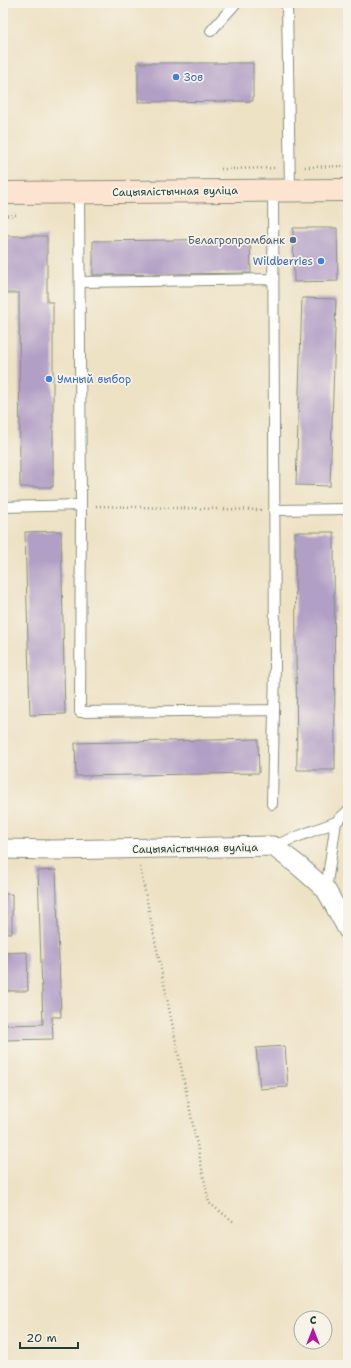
<svg xmlns="http://www.w3.org/2000/svg" width="351" height="1368" font-family="'Shantell Sans',sans-serif">
  <style>
    .building { fill: #b29fc6 }
    .lines { fill: none; stroke-linecap: round; stroke-linejoin: round }
    .lane-casing { stroke: #86907c; stroke-width: 12 }
    .street-casing { stroke: #86907c; stroke-width: 21 }
    .secondary-casing { stroke: #86907c; stroke-width: 24 }
    .path { stroke: #86907c; stroke-width: 2.5; stroke-dasharray: 1 3; stroke-linecap: butt }
    .lane { stroke: #fff; stroke-width: 10 }
    .street { stroke: #fff; stroke-width: 19 }
    .secondary { stroke: #fde4d0; stroke-width: 22 }
    .shop-dot { fill: #3f7fe0; stroke: #f7f3e8; stroke-width: 1.5 }
    .service-dot { fill: #5c6f8a; stroke: #f7f3e8; stroke-width: 1.5 }
    .labels { text-anchor: middle; stroke-width: 3.5; stroke-linejoin: round; paint-order: stroke }
    .shop-label { font-size: 11px; fill: #366cbe; stroke: #f7f3e8; text-anchor: start }
    .street-label { font-size: 11px; fill: #1f3d34; stroke: #f7f3e8 }
    .service-label { font-size: 11px; fill: #4e5e75; stroke: #f7f3e8; text-anchor: end }
  </style>
  <rect width="100%" height="100%" fill="#f7f3e8"/>
  <filter id="ink" filterUnits="userSpaceOnUse"><feTurbulence type="fractalNoise" baseFrequency=".025" numOctaves="2"/><feDisplacementMap in="SourceGraphic" scale="8" xChannelSelector="R" yChannelSelector="G"/><feConvolveMatrix kernelMatrix="1 2 1 2 8 2 1 2 1" color-interpolation-filters="sRGB"/></filter>
  <filter id="wash" filterUnits="userSpaceOnUse"><feTurbulence type="fractalNoise" baseFrequency=".012" numOctaves="4" result="noise"/><feDisplacementMap in="SourceGraphic" scale="16" xChannelSelector="R" yChannelSelector="G"/><feGaussianBlur stdDeviation="0.9" result="paint"/><feColorMatrix in="noise" values="0 0 0 0 0 0 0 0 0 0 0 0 0 0 0 0 0 1.4 0 .05"/><feComposite in="paint" operator="in"/></filter>
  <g filter="url(#wash)">
    <rect width="100%" height="100%" fill="#eee2c5"/>
    <g id="blocks">
      <path class="building" d="M138,63H253V101L138,102Z
        M293,228H337L338,281L294,282Z
        M4,236H47V302H53V487H20L19,293H4Z
        M250,239L251,273L93,275V241Z
        M302,298L336,299L330,486L296,485Z
        M61,531L65,714L30,715L25,532Z
        M295,532H334L335,770H297Z
        M258,739L259,773L76,776L75,743Z
        M56,870L61,1017H52L53,1039L3,1040V1025L43,1024L38,871Z
        M3,894H12V933H3Z
        M27,952L28,991H3V953Z
        M285,1046L288,1087L260,1089L256,1048Z"/>
    </g>
  </g>
  <g filter="url(#ink)">
    <use href="#blocks" fill-opacity="0" stroke="#86907c" stroke-width="1"/>
    <g class="lines">
      <defs>
        <path id="lane" d="M287,3L290,190
          M211,31L236,3
          M80,282L273,279
          M81,505L80,712L274,710
          M3,507L81,505L79,193
          M274,510L348,509
          M272,804L275,667L273,190
          M273,846L336,822L348,811
          M326,890L336,822"/>
        <path id="street" d="M3,849L52,850L273,846L299,866L326,890L348,930"/>
        <path id="secondary" d="M3,193L348,190"/>
      </defs>
      <use href="#lane" class="lane-casing"/>
      <use href="#street" class="street-casing"/>
      <use href="#secondary" class="secondary-casing"/>
      <path class="path" d="M305,167L348,166
        M221,169L276,168
        M3,216L16,215
        M96,506L261,510
        M140,867L209,1203L234,1222"/>
      <use href="#lane" class="lane"/>
      <use href="#street" class="street"/>
      <use href="#secondary" class="secondary"/>
    </g>
  </g>
  <g class="shop-dot">
    <circle cx="176" cy="77" r="4"/>
    <circle cx="321" cy="261" r="4"/>
    <circle cx="49" cy="379" r="4"/>
  </g>
  <circle class="service-dot" cx="293" cy="240" r="4"/>
  <g class="labels">
    <g class="shop-label">
      <text x="184" y="81">Зов</text>
      <text x="313" y="265" text-anchor="end">Wildberries</text>
      <text x="57" y="383">Умный выбор</text>
    </g>
    <g class="street-label">
      <text transform="translate(175 191) rotate(-1)" y="4">Сацыялістычная вуліца</text>
      <text transform="translate(195 848) rotate(-1)" y="4">Сацыялістычная вуліца</text>
    </g>
    <g class="service-label">
      <text x="285" y="244">Белагропромбанк</text>
    </g>
  </g>
  <rect width="351" height="1368" fill="none" stroke="#f7f3e8" stroke-width="16"/>
  <g transform="translate(313 1330)"><circle r="19" fill="#f7f3e8" stroke="#a1aaa0"/>
  <path d="M0-3L7 15L0 10L-7 15Z" fill="#b5179e"/>
  <text y="-6" font-size="11" font-weight="bold" text-anchor="middle" fill="#1f3d34">С</text>
  </g>
  <path d="M20 1342v6h58v-6" fill="none" stroke="#1f3d34" stroke-width="2"/>
  <text x="26" y="1342" font-size="12" fill="#1f3d34" stroke="#f7f3e8" stroke-width="3" paint-order="stroke">20 m</text>
</svg>
